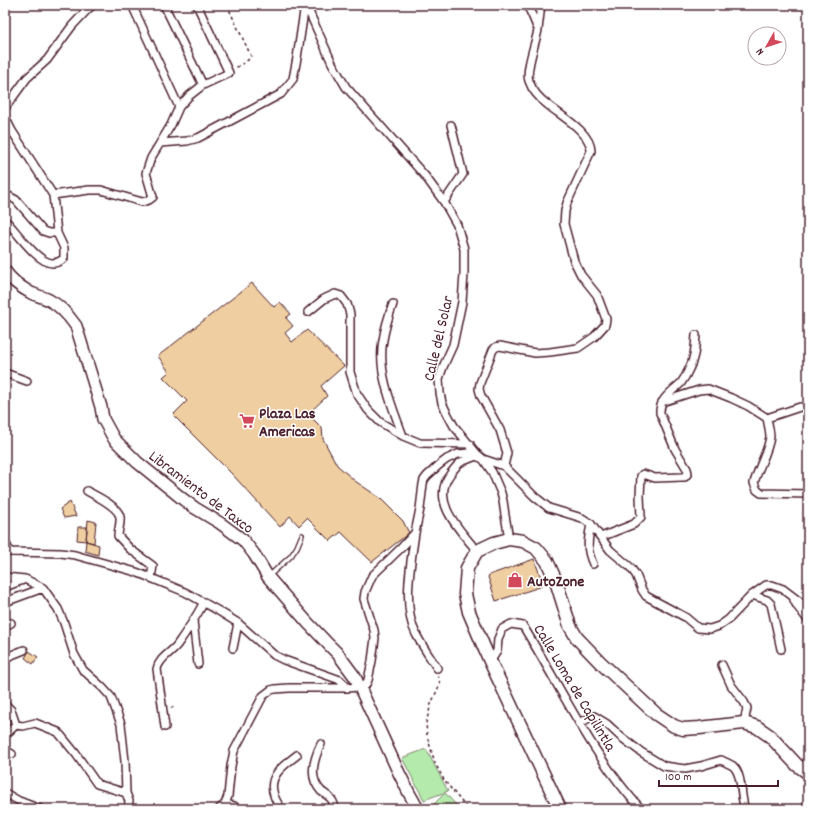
<svg xmlns="http://www.w3.org/2000/svg" width="813" height="814" font-family="Dekko,sans-serif">
  <style>
    .green { fill: #b4eaac; stroke: #7f846c }
    .building { fill: #efcea1; stroke: #4a1f2b }
    .lines { fill: none; stroke-linecap: round; stroke-linejoin: round }
    .lane-casing { stroke: #4a1f2b; stroke-width: 6 }
    .street-casing { stroke: #4a1f2b; stroke-width: 10 }
    .secondary-casing { stroke: #4a1f2b; stroke-width: 14 }
    .primary-casing { stroke: #4a1f2b; stroke-width: 15 }
    .path { stroke: #4a1f2b; stroke-width: 1.5; stroke-dasharray: 3 3; stroke-linecap: butt }
    .lane { stroke: #fff; stroke-width: 3.5 }
    .street { stroke: #fff; stroke-width: 7 }
    .secondary { stroke: #fff; stroke-width: 11 }
    .primary { stroke: #fff; stroke-width: 12 }
    .labels { text-anchor: middle; stroke-width: 3; stroke-linejoin: round; paint-order: stroke }
    .street-label { font-size: 16px; fill: #4a1f2b; stroke: #fff }
    .poi-label { font-size: 16px; font-weight: bold; fill: #4a1f2b; stroke: #fff; text-anchor: start }
  </style>
  <rect width="100%" height="100%" fill="#fff"/>
  <filter id="ink" filterUnits="userSpaceOnUse"><feTurbulence type="fractalNoise" baseFrequency=".025" numOctaves="2"/><feDisplacementMap in="SourceGraphic" scale="8" xChannelSelector="R" yChannelSelector="G"/><feConvolveMatrix kernelMatrix="1 2 1 2 8 2 1 2 1" color-interpolation-filters="sRGB"/></filter>
  <g filter="url(#ink)">
    <path class="green" d="M426,749L448,791L424,800L402,758Z
      M445,793L460,809H429Z"/>
    <path class="building" d="M252,283L274,307L280,302L291,314L286,318L293,326L285,333L292,342L307,330L344,366L321,386L327,396L308,414L322,428L323,439L337,465L355,481L380,498L403,521L409,533L372,562L341,532L330,541L307,518L299,526L290,516L280,527L232,474L173,415L187,401L163,377L169,372L158,356Z
      M70,502L76,516L64,518L60,509Z
      M88,520L96,522L94,543L86,541Z
      M78,527H87L86,541L77,540Z
      M86,541L99,545L98,555L85,551Z
      M534,559L543,583L540,587L496,601L488,577L489,575Z
      M29,651L38,657L33,664L25,658Z"/>
    <g class="lines">
      <defs>
        <path id="lane" d="M269,576L291,556L297,547L302,535"/>
        <path id="street" d="M132,5L179,107
          M164,5L203,85
          M306,5L332,63L346,87L425,176L444,202L457,225L464,249V274L462,302L453,345L443,367L439,379L440,393L442,403L448,415L454,426L477,454L483,459L492,472L501,493L503,501L505,515L509,539
          M527,5L532,15L537,27
          M5,108L27,78L47,60L72,26L87,10L93,5
          M5,117L12,131L53,195L57,233L64,248V258C61,261 58,263 53,263C39,264 18,234 9,224L5,221
          M160,143L187,141L198,138L234,119L281,94L293,79L297,58L305,5
          M5,194L16,200L43,231L49,233H57
          M53,195L89,190H101L142,202L149,200L153,197L146,173L151,158L171,125L179,107L189,96L203,85L229,73L197,5
          M444,202L463,174L451,125
          M393,304C389,315 385,328 383,340C377,372 392,406 403,436
          M308,312L324,299L335,294L341,296L347,304L350,314V372L357,394L368,410L380,422L403,436L420,443L470,444
          M5,373L27,381
          M662,402L699,390L708,389L731,398L748,406L767,418C768,424 770,431 770,437C768,452 758,468 754,483L757,490L761,493L808,494
          M767,418L800,407
          M476,456C471,458 466,460 461,462C457,465 454,469 451,473C429,501 460,530 477,551
          M504,466L507,453L500,430L481,396L479,389L480,383L493,350L496,347L500,346L535,353L550,352L578,348L594,337L605,325L606,319L597,295L581,275L574,261L564,224L565,211L567,203L591,151C591,132 561,116 548,105C540,99 532,90 529,81C525,70 536,42 538,30C539,21 540,13 541,5
          M87,491C96,496 118,506 120,517C121,523 118,530 118,536L130,549L153,566L151,578
          M591,524C588,540 586,549 593,564
          M415,533C411,562 402,608 416,634C422,646 430,657 437,668
          M601,537L634,524L641,517L640,496L641,476L643,474L655,478L683,477H685L688,473L687,469L675,449L660,413C659,399 673,391 681,383C684,379 687,374 689,369C695,358 695,347 696,335
          M5,542L10,552
          M10,552L61,553L75,555L136,572L151,578L185,592L217,610L238,623L274,655L284,660L340,680L348,688L365,686L368,680L372,661L375,638L374,630L364,599L365,592L372,576L402,547L415,533L420,509L423,484L424,480L427,476L439,465L447,459L458,454L469,453L483,459L504,466L534,496L549,508L582,518L591,524L610,550L630,567L636,575L642,590L646,596L685,617L698,628L710,629L719,626L729,619L752,595L766,585H772L783,589L808,608
          M5,577L25,579L43,588L58,609L64,623L74,654L83,670L102,687L111,697L121,724L125,761L126,793L129,801L128,809
          M5,587L23,580
          M752,595L767,600L771,604L781,649
          M794,600L797,606L808,620
          M5,602L43,588
          M193,621L198,664
          M5,626L11,623
          M233,648L238,623
          M5,659L14,654L24,650
          M490,662L497,651L498,639L502,629L511,624L523,626C561,687 591,755 641,809
          M722,665L731,685L744,702L747,708L744,723
          M5,704L11,710L16,725
          M579,723L594,716L607,724L621,737L641,752L664,766L685,769L701,766L721,760C725,762 730,764 733,766C743,775 740,797 745,809
          M165,727L161,697L157,669C159,658 171,653 177,645C187,631 196,617 204,602
          M5,735L16,725L23,726L35,723L58,732L76,754L97,784L126,793
          M321,744C314,759 308,777 321,791C326,795 332,797 334,804L330,809
          M5,750L12,754
          M5,793L19,801L40,809
          M225,804L234,806
          M219,809L225,804L228,796L231,766L234,751L263,696L271,690L275,689L289,688H348
          M281,809C279,805 275,800 274,795C267,776 284,765 297,755"/>
        <path id="secondary" d="M5,271C11,280 22,288 31,293C37,296 44,297 49,300C61,306 69,316 76,326L101,407L103,419L114,439L137,462L184,500L195,508L220,523L243,540L254,554L268,577L308,623L329,645L338,654L355,677L398,771L409,793L418,809"/>
        <path id="primary" d="M560,809L489,659L469,612L465,594L467,568L477,551L494,543L509,539L523,541L536,548L547,561L556,581L570,626L577,638L600,662L656,714L674,726L683,729L699,728L744,723L757,727L770,736L797,765L808,773"/>
      </defs>
      <use href="#lane" class="lane-casing"/>
      <use href="#street" class="street-casing"/>
      <use href="#secondary" class="secondary-casing"/>
      <use href="#primary" class="primary-casing"/>
      <path class="path" d="M227,5L251,56L248,60L234,69
        M438,675L440,684L431,704L426,723L427,736L435,763L444,780L465,806L467,809
        M171,708L176,706"/>
      <use href="#lane" class="lane"/>
      <use href="#street" class="street"/>
      <use href="#secondary" class="secondary"/>
      <use href="#primary" class="primary"/>
    </g>
  </g>
  <defs>
    <symbol id="supermarket-bare" viewBox="-9 -9 18 18"><path d="M-6-5.5h2.5l.6 2H6L4.5 2H-2.5L-4.4-4H-6ZM-1.5 3.2a1.3 1.3 0 1 0 .1 0ZM3 3.2a1.3 1.3 0 1 0 .1 0Z" fill="#d1495b" stroke="#fff" stroke-width="2.5" paint-order="stroke"/></symbol>
    <symbol id="shop-bare" viewBox="-9 -9 18 18"><path d="M-5-2.5h2.3a2.7 3.5 0 0 1 5.4 0H5L5.5 6h-11ZM-1.5-2.5h3a1.5 2.3 0 0 0-3 0Z" fill="#d1495b" stroke="#fff" stroke-width="2.5" paint-order="stroke"/></symbol>
  </defs>
  <g fill-rule="evenodd">
    <use href="#supermarket-bare" x="236" y="410" width="22" height="22"/>
    <use href="#shop-bare" x="504" y="569" width="22" height="22"/>
  </g>
  <g class="labels">
    <g class="street-label">
      <text transform="translate(437 338) rotate(-77)" y="6">Calle del Solar</text>
      <text transform="translate(202 491) rotate(37)" y="6">Libramiento de Taxco</text>
      <text transform="translate(576 687) rotate(59)" y="6">Calle Loma de Capilintla</text>
    </g>
    <g class="poi-label">
      <text x="259" y="418">Plaza Las<tspan x="259" dy="18">Americas</tspan></text>
      <text x="527" y="586">AutoZone</text>
    </g>
  </g>
  <rect width="813" height="814" fill="none" stroke="#fff" stroke-width="20"/>
  <rect x="10" y="10" width="793" height="794" fill="none" stroke="#4a1f2b" stroke-width="1.5" filter="url(#ink)"/>
  <g transform="translate(767 46) rotate(231)"><circle r="19" fill="#ffffff" stroke="#b7a5aa"/>
  <path d="M0-3L7 15L0 10L-7 15Z" fill="#d1495b"/>
  <text y="-6" font-size="11" font-weight="bold" text-anchor="middle" fill="#4a1f2b">N</text>
  </g>
  <path d="M659 780v6h119v-6" fill="none" stroke="#4a1f2b" stroke-width="2"/>
  <text x="665" y="780" font-size="12" fill="#4a1f2b" stroke="#ffffff" stroke-width="3" paint-order="stroke">100 m</text>
</svg>
